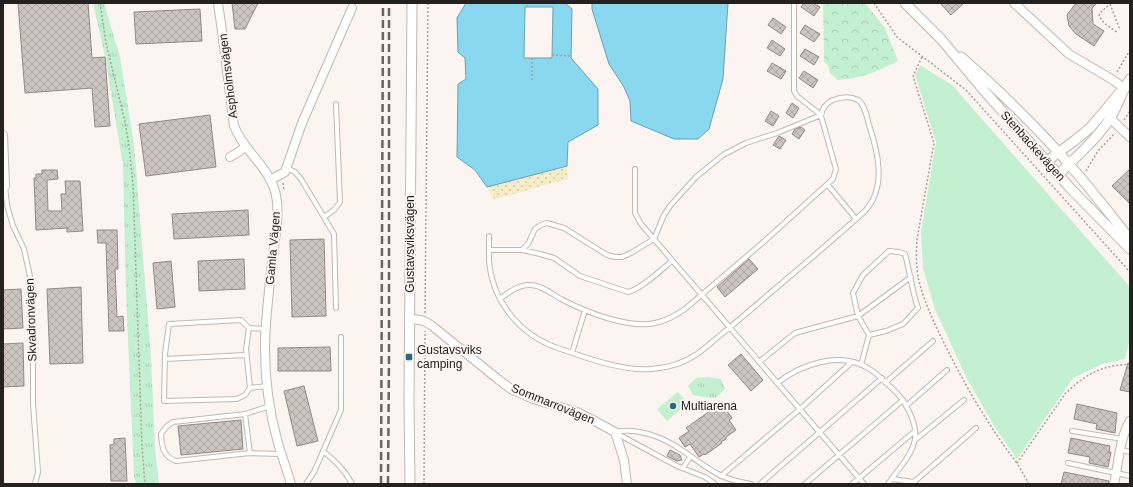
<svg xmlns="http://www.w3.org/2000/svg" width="1133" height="487" font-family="Arial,sans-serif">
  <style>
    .grass { fill: #c4f0d2 }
    .forest { fill: url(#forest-crowns) }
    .sand { fill: url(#sand-dots) }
    .park { fill: url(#park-tufts) }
    .water { fill: #89d8f0; stroke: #6ba1b2; fill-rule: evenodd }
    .building { fill: url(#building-cross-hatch); stroke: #908985 }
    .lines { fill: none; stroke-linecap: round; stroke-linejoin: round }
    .service-casing { stroke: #bfb8b4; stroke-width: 6 }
    .minor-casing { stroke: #bfb8b4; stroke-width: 10 }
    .tertiary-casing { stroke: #bfb8b4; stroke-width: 11 }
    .path { stroke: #a7a29e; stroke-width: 1.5; stroke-dasharray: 2 2; stroke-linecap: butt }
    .service { stroke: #fff; stroke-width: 4 }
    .minor { stroke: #fff; stroke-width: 8 }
    .tertiary { stroke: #fff; stroke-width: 9 }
    .rail { stroke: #686562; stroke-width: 2.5; stroke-dasharray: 8 4; stroke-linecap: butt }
    .poi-dot { fill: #286b7d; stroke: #fbf4f0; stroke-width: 1.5 }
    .labels { text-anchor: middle; stroke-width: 4; stroke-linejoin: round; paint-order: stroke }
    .street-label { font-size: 12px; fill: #242220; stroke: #fbf4f0 }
    .poi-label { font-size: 12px; fill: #242220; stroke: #fbf4f0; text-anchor: start }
  </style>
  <defs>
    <pattern id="forest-crowns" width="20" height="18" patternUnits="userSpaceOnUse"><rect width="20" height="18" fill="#c4f0d2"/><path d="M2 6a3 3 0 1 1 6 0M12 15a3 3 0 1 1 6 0" fill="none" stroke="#a8ceb4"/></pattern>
    <pattern id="sand-dots" width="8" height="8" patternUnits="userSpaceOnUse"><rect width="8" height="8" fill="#f6ecc6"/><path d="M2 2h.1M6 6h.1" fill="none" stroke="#d3caaa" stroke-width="1.8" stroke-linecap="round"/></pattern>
    <pattern id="park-tufts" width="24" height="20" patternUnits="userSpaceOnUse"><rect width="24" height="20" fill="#c4f0d2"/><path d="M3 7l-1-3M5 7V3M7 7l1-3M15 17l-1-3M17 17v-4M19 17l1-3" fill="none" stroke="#a8ceb4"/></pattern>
    <pattern id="building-cross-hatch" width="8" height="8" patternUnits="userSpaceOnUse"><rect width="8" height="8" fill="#cbc4c0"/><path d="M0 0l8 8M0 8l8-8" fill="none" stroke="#aea8a5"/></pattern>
  </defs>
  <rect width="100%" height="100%" fill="#fbf4f0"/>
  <path class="grass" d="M920,65L952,85L1130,287V338L1125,359L1102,364L1073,378L1017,459L996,429L966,377L935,309L923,268L921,232L936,142L915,75Z
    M678,392L688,403L667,421L657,409Z"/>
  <path class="forest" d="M823,3H865L885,28L898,61C878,71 860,79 838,80L830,73L828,65L824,62Z"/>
  <path class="sand" d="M567,166L568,179L494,199L487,187Z"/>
  <path class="park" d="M93,3H104L120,57L134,144L151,357L155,448L159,484H136L134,476L126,294L123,165L105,57Z
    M708,377L721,379L725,389L716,398L703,397L693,395L688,386L696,378Z"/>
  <path class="water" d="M466,3H565L572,9L571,58L598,89V125L568,142L567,166L487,187L475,170L457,157L458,84L466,79L465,58L458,52L457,18ZM525,7H553L552,58H524Z
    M592,3H728L723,79L709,129L698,139H674L631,121L630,101L624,87L609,64L592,9Z"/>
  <path class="building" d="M18,3H88L92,58L105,57L110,126L95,127L92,88L25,93Z
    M232,3H258L245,29H235Z
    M804,3H813L820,7L814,16L801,7Z
    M940,3H964L951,15Z
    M1076,3H1097L1092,8L1093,24L1104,31L1094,46L1076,34L1069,26L1067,15Z
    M200,9L202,41L136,44L134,12Z
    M773,18L786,27L781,34L768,25Z
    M805,25L820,34L814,42L800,33Z
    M772,40L785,49L780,56L767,48Z
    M805,49L819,57L814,65L800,56Z
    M772,63L786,71L781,79L767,71Z
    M804,71L818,80L813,88L799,78Z
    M792,103L799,108L793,118L786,113Z
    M771,111L779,116L773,126L765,121Z
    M210,115L216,167L146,176L139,124Z
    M801,127L805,130L799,139L792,134L795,129Z
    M779,136L786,140L780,149L773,145Z
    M1130,169V204L1112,186Z
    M42,170H57L58,179L47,180L48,211H62L61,194H66L65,181H80L83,231L67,232V228L36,230L34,178H36V174H42Z
    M248,210L249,235L174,239L172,214Z
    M97,230H117L118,269H115L117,317L123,316L124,331H109L106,243H98Z
    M324,239L326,316L292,317L290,240Z
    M244,259L245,289L199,291L198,261Z
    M749,259L758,269L725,297L717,287Z
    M171,261L175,307L157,309L153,263Z
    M81,287L83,363L50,364L47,289Z
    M21,289L23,328L3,329V290Z
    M23,343L24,386L3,387V344Z
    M330,347L331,371H278V348Z
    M741,354L763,380L751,391L728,365Z
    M1128,363L1130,364V392L1120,390Z
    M304,386L318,441L297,446L284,391Z
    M720,401L732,418L729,420L736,430L726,437V439L721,442L722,443L705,455L704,454L699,457L690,444L685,447L679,438L689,431L686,428L710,411L708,409Z
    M1077,404L1117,413L1115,433L1096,429L1097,424L1074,419Z
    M241,420L243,449L181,455L178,426Z
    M125,438L127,481H111L110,445L114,444V439Z
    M1071,438L1110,446L1109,452H1111L1108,467L1089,463L1090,457L1068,453Z
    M670,450L680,455L682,460L677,461L667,456Z
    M1064,472L1109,481L1108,484H1061Z"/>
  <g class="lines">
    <defs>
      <path id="service" d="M287,168L295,172L301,179L334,234L336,308
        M635,169V213L641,224L864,484
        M828,185L856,219
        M5,186L7,205L13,226L24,249L33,290V404L38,472L35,484
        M324,217L334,210L340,202L336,104
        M489,236C489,244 489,252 489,260C492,300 518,333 555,347C581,356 623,372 652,369C667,368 684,363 697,354C706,348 714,340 723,333C739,320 754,307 769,294C801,267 834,239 865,211C887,187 878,152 869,125C867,117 865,105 858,100C850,96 841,97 833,100C826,103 822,108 821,116L836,169L833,179L760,245L685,309C675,316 666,321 655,323C629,329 586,312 563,300C553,295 542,285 530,285C518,285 509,292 500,299
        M489,250H522L540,254L554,258L580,276L628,292C640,290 662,269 672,261
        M522,250L528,244L535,229L541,225L547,223L564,228L607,255L615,257H622L631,253L654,239L664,215L670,206L696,177L723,155L746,143L777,133L821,115L797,96L794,91V3
        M249,328L246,349L250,388
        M266,329L249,328L241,320L169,324L165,354L164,401L237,399L245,395L250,388L267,386
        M572,353L585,310
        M165,359L246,355
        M759,362L795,333L858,316L911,277
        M861,365L869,335L858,316L853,293L863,275L889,251L899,252L905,254C910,272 912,291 918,308L903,324L886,331L869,335
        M886,382L933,341
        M777,383C802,364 839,351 868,368C875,372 880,377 885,382C892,388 899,394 904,402C910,412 917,427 915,439C912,456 897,470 888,484
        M270,406L245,414L173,422L166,427L161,434C162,448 163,456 176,461L250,453L281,454
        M906,406L947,370
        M245,414L250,453
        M1072,431L1123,439
        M615,432C636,427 663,437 680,449C693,457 704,467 718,474C729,480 739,482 751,484
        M616,433L677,466L705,477L715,484
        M915,440L964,400
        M1121,450L1130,452
        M323,451C335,461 345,470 352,484
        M1068,463L1130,476
        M683,468L690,457
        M721,476L800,409L852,362
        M892,479L914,482L976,428
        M306,484L314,472L341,410V337
        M760,484L882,378
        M805,484L903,400
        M852,484L915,431"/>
      <path id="minor" d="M218,3L222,31L234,126C244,152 270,167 276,195C280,215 275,236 273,256C270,278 268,300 266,323C263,363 267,404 278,443C282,457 287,470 291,484
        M1014,3L1069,54L1113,80L1124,88
        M1110,118L1130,137
        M3,135L5,186
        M230,157L237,153L245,147
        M270,180L285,172L302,123L352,8
        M409,318L424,321L431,325L499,380L511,389L533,399L577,412L591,419L615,432L624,460L627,484
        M1114,484C1118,466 1120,436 1130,421"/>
      <path id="tertiary" d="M905,3L941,39L980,86L1071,189L1130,249
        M961,57C1002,93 1045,135 1080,177C1097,197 1113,218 1130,239
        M1047,161L1074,141L1090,128L1122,90
        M1059,174C1077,156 1097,139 1111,117C1118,105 1122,91 1130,79
        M410,484L409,401L412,3"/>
    </defs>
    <use href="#service" class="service-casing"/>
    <use href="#minor" class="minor-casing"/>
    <use href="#tertiary" class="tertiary-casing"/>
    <path class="path" d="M100,3L106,43L125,122L129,146L133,185L142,447L145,484
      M874,3L897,37L966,90L1130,272
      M1111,3L1100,13L1099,16L1104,23L1118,33
      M1110,4L1120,30
      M527,7V3
      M552,55L571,56
      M922,57L913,76L934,143L917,239C916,252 916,268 919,281C925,305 936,327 947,349C967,389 990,428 1017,463
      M532,58V82
      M1117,72L1130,50
      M1124,120L1130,111
      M1086,171L1098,151L1115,133
      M283,183L284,191
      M425,313L428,3
      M418,360L425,361
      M424,484L425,331
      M1029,484L1017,463L1065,394C1076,383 1090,372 1105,368C1113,365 1122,365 1130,364"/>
    <use href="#service" class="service"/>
    <use href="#minor" class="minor"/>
    <use href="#tertiary" class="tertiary"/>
    <path class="rail" d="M381,484L383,3
      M388,484L389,355V3"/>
  </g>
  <g class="poi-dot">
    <rect x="405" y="353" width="8" height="8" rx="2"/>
    <circle cx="673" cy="406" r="4"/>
  </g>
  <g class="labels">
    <g class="street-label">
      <text transform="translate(228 76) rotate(-97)" y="4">Aspholmsvägen</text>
      <text transform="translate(1033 146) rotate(48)" y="4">Stenbackevägen</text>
      <text transform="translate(410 244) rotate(-90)" y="4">Gustavsviksvägen</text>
      <text transform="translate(273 248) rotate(-85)" y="4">Gamla Vägen</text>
      <text transform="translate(31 320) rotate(-92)" y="4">Skvadronvägen</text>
      <text transform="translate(553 404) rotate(22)" y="4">Sommarrovägen</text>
    </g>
    <g class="poi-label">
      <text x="417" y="354">Gustavsviks<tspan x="417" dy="14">camping</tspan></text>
      <text x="681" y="410">Multiarena</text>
    </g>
  </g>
  <rect width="1133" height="487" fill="none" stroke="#242220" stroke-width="8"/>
</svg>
